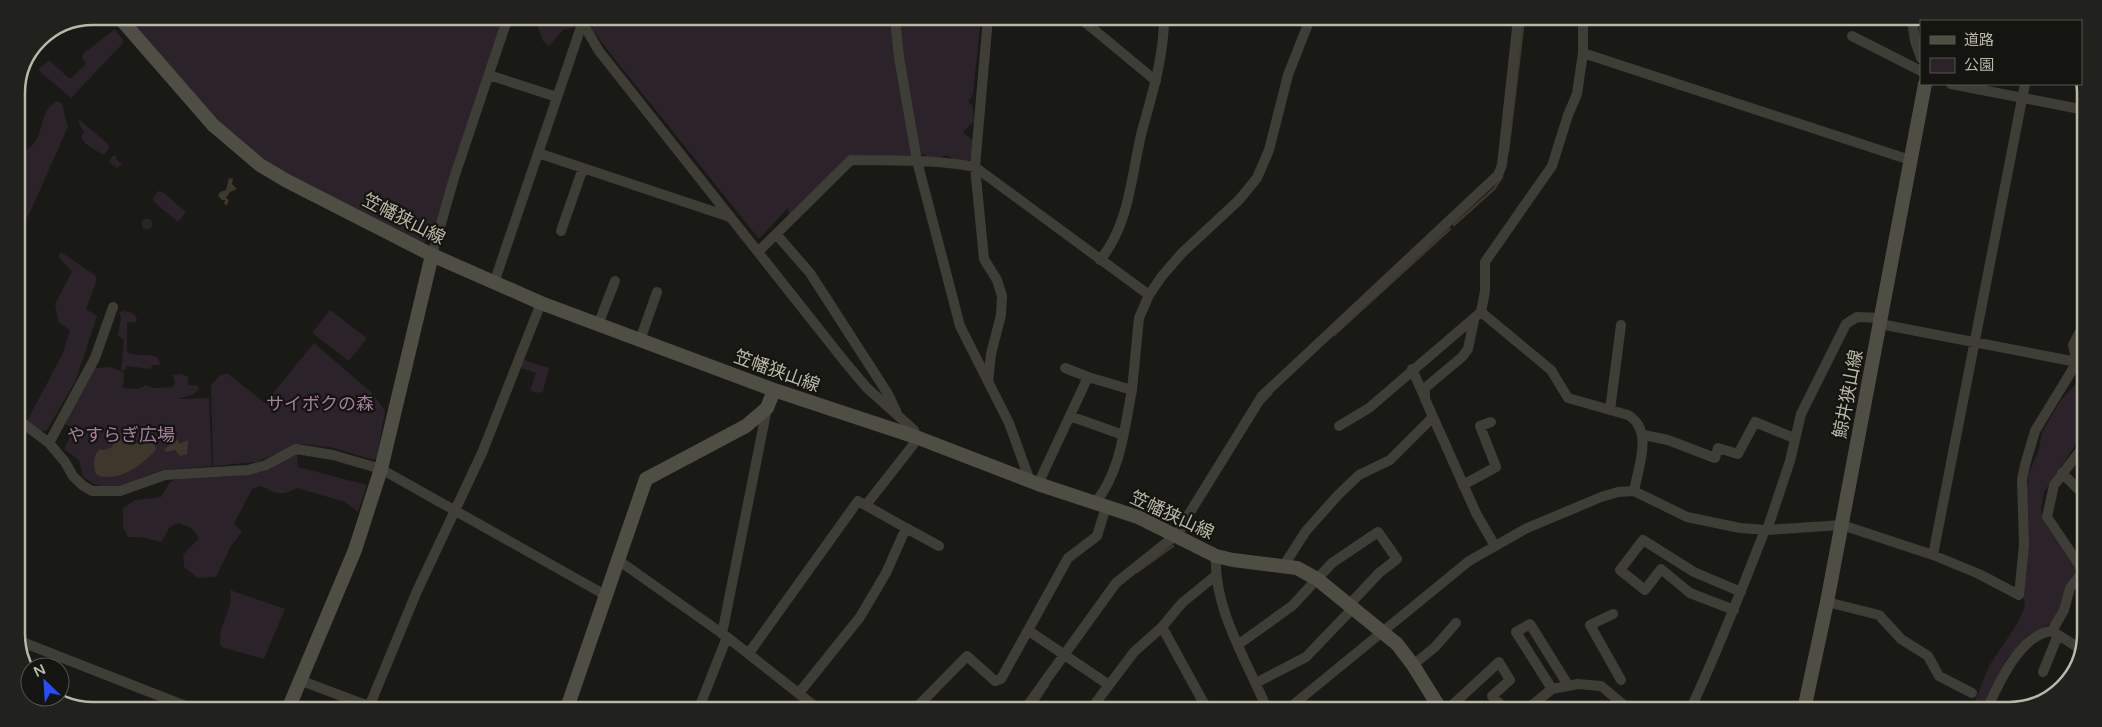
<svg xmlns="http://www.w3.org/2000/svg" width="2102" height="727" font-family="'Varela Round','Noto Sans JP',sans-serif">
  <style>
    .green { fill: #2c2229 }
    .water { fill: #3e372b }
    .lines { fill: none; stroke-linecap: round; stroke-linejoin: round }
    .stream { stroke: #3e372b; stroke-width: 2.5 }
    .street { stroke: #3e3e37; stroke-width: 10 }
    .secondary { stroke: #4f4e45; stroke-width: 14 }
    .labels { text-anchor: middle; stroke-width: 4.5; stroke-linejoin: round; paint-order: stroke }
    .street-label { font-size: 18px; fill: #bab8a7; stroke: #141411 }
    .park-label { font-size: 18px; fill: #a77c9d; stroke: #141411 }
    .rim { fill: none; stroke: #bab8a7; stroke-width: 2.5 }
  </style>
  <rect width="100%" height="100%" fill="#191916"/>
  <path class="green" d="M124,16L511,17L433,235L430,240L422,243L326,196L248,151L226,129Z
    M534,17L981,18L973,94L968,102L973,106L974,122L964,131V134C975,139 974,145 973,157L967,162H958L946,155L935,160L922,154L913,158H850L842,162L839,167L792,214L789,213L788,208L759,239L609,52L589,25L563,30L549,46L543,41Z
    M115,29L124,42L71,98L38,70L49,60L70,79L86,64L82,58L84,53Z
    M56,101L62,103L68,127L28,217H20L16,214L19,172H16V152C43,150 38,123 48,109C50,106 54,103 56,101Z
    M80,120L108,144L109,149L103,155L86,144L81,138L84,132L78,122Z
    M117,155L116,159L122,164L117,168L109,162L112,156Z
    M158,191L164,193L186,212L178,222L154,202L153,198Z
    M141.5 224a5.5 5.5 0 1 1 11 0a5.5 5.5 0 1 1-11 0Z
    M61,252L95,275L97,280L86,309L97,316L76,380L47,430L40,432L29,423L28,419L63,353L70,330L59,323L55,304L72,272L58,256Z
    M330,310L367,338L349,361L312,333Z
    M124,311L133,313L137,319L136,322L127,323V352C135,357 148,353 157,357L161,365H153L150,369L127,366L125,370H121L124,341L118,335L121,318L119,313Z
    M2084,337L2083,434L2044,492L2041,509L2048,528L2078,570L2065,587L2061,604L2052,623L2027,636L2020,647L2008,657L1979,711H1971L1989,666L2017,624L2025,606L2022,586L2026,494L2029,473L2039,449L2042,432L2061,400L2076,384L2083,368V353L2079,343Z
    M314,343L371,392L385,411L377,457L374,460L330,447L299,444L257,462L213,466L211,386L219,376L227,373L265,403Z
    M524,360L549,368L543,391L539,393L530,391L536,373L518,367Z
    M110,367L124,372L123,388L137,389L146,385L154,388L172,387L175,382L173,375L181,374L188,377V385L198,386L199,389L194,394L178,399L209,398L212,466L163,470L120,486L105,488L94,484L83,477L79,460L64,449L74,429L63,423L95,368Z
    M297,455L298,467L367,485L358,512L345,502L297,488C280,497 277,494 261,486L252,489L234,524L242,532L231,546L216,577L198,578L184,567L183,555L199,538L191,528L179,523L170,527L161,542L140,537H128L123,527V508L135,500L161,497L170,482L181,477L235,476Z
    M230,590L285,609L264,659L221,647C215,627 235,609 230,590Z"/>
  <path class="water" d="M229,178L233,179L232,184L237,189L230,192L226,198L229,200L227,205L224,204L225,200H222L218,196L220,192L226,190Z
    M143,427L153,430C152,437 155,443 156,450C142,465 119,483 97,475C92,467 93,455 100,449L104,450L112,447L115,433H122L124,444L134,445L142,439L139,433Z
    M178,439L179,444L188,440L187,454L180,456L175,450L166,452L164,449Z"/>
  <g class="lines">
    <path class="stream" d="M1508,152L1524,19
      M1454,225L1494,189L1502,177
      M1334,335L1450,229
      M1263,402L1271,394
      M1184,532L1188,524
      M1137,572L1173,546
      M1032,709L1048,685"/>
    <path class="street" d="M579,17L599,51L845,362L867,388L914,430L916,437L913,445L866,505
      M895,18L899,57L917,161L960,326L1009,423L1030,481
      M988,18L975,167L984,259L997,280L1002,296L1001,315L991,354L988,382
      M1080,18L1156,81
      M1912,20L1915,41L1921,58
      M1852,36L1921,71
      M1583,53L1910,160
      M489,75L557,97
      M1951,84L2085,110
      M538,153L730,217
      M561,231L583,168
      M776,234L810,273L888,394L896,411
      M759,251L851,160C892,161 935,159 975,167L1149,295
      M432,255L454,178L508,17
      M1100,260C1131,223 1131,172 1143,127C1153,92 1164,55 1164,18
      M494,283L582,24
      M1481,312L1551,370L1568,398L1628,415C1654,430 1638,468 1634,491
      M1474,320L1468,349L1462,357L1425,388V399L1476,513L1495,546
      M1880,324L2077,362
      M598,325L615,281
      M640,340L657,292
      M1065,368L1088,377
      M1412,369L1424,396
      M1132,390L1139,318L1149,295L1162,276L1182,253L1239,200L1257,178L1269,150L1288,75L1310,19
      M1610,410L1621,325
      M1070,416L1123,435
      M16,418L49,443L65,462L73,476L82,485L92,491H120L165,475L248,470L266,465L296,449L333,455L381,469L607,596
      M1339,426L1369,408L1481,312L1485,291V262L1552,166L1568,115L1577,94L1583,53V19
      M1644,435L1668,440L1715,458L1718,448L1738,454L1755,422L1794,438
      M49,443L95,358L113,307
      M2062,473L2083,494
      M1038,484L1088,377L1132,390C1124,430 1121,471 1095,503
      M1463,485L1496,467L1480,426L1491,422
      M906,528L939,546
      M1767,530L1790,461L1801,414L1846,324L1857,317L1881,318
      M1933,555L2025,84
      M1216,556C1213,608 1247,661 1267,709
      M618,560L727,637L817,708
      M1284,565L1306,531L1338,495L1359,475L1390,460L1433,417
      M2082,569L2047,517L2054,485L2083,447
      M1827,602L1879,615L1901,639L1928,656L1939,676L1972,693
      M1734,610L1690,593L1661,569L1645,590L1620,570L1643,540L1694,572L1741,592
      M1613,614L1590,625L1621,680
      M1162,627L1207,709
      M1029,631L1109,685
      M2052,631L2064,610L2070,588L2082,573
      M722,634L767,408
      M17,640L188,707
      M1239,644L1292,606L1332,563L1378,532L1397,559L1379,573L1349,605
      M749,653L858,501L906,528L886,573L860,617L799,693
      M1413,665L1435,647L1456,623
      M2043,672L2058,635
      M302,681L371,707
      M1256,683L1306,657L1353,608
      M1552,689L1516,632L1530,624L1568,685
      M369,707L417,591L482,453L541,303
      M699,708L727,637
      M915,709L967,656L995,681L1001,679L1068,558L1097,536L1106,507
      M1025,709L1116,583L1176,535L1262,396L1498,175L1502,165L1518,19
      M1091,709L1134,652L1162,627L1182,603L1215,576
      M1288,709L1469,561L1525,529L1601,497L1618,492L1634,491L1687,517L1740,528L1767,530L1842,525L1933,555L1979,574L2019,595L2024,545L2022,480L2025,465L2035,431L2077,362L2073,345L2084,324
      M1447,710L1499,662L1510,680L1492,696L1506,710
      M1526,710L1552,689L1578,684L1601,686L1630,710
      M1690,710C1718,651 1741,591 1765,530
      M1986,711C1998,685 2020,634 2052,631L2082,650"/>
    <path class="secondary" d="M118,16L213,125L260,165L287,181L432,255L541,303L774,390L916,437L1038,484L1138,517L1216,556L1233,560L1297,568L1317,579L1397,644L1413,665L1441,710
      M1940,21V20
      M289,707L355,550L381,469L432,255
      M567,708L646,479L746,426L767,408L774,390
      M1804,710L1827,602L1925,84"/>
  </g>
  <g class="labels">
    <g class="street-label">
      <text transform="translate(404 219) rotate(27)" y="6">笠幡狭山線</text>
      <text transform="translate(777 371) rotate(20)" y="6">笠幡狭山線</text>
      <text transform="translate(1848 394) rotate(-79)" y="6">鯨井狭山線</text>
      <text transform="translate(1172 515) rotate(25)" y="6">笠幡狭山線</text>
    </g>
    <g class="park-label">
      <text x="320" y="410">サイボクの森</text>
      <text x="121" y="441">やすらぎ広場</text>
    </g>
  </g>
  <path d="M0 0H2102V727H0ZM93 25H2009A68 68 0 0 1 2077 93V634A68 68 0 0 1 2009 702H93A68 68 0 0 1 25 634V93A68 68 0 0 1 93 25Z" fill="#21211d" fill-rule="evenodd"/>
  <path class="rim" d="M93 25H2009A68 68 0 0 1 2077 93V634A68 68 0 0 1 2009 702H93A68 68 0 0 1 25 634V93A68 68 0 0 1 93 25Z"/>
  <rect x="1920" y="20" width="162" height="65" fill="#141411" stroke="#56564d"/>
  <rect x="1930" y="36" width="25" height="8" fill="#4f4e45" stroke="#56564d"/>
  <text x="1964" y="45" font-size="15" fill="#bab8a7">道路</text>
  <rect x="1930" y="58" width="25" height="15" fill="#2c2229" stroke="#56564d"/>
  <text x="1964" y="70" font-size="15" fill="#bab8a7">公園</text>
  <g transform="translate(45 682) rotate(335)"><circle r="24" fill="#141411" stroke="#56564d"/>
  <path d="M0-4L9 19L0 12L-9 19Z" fill="#284dff"/>
  <text y="-8" font-size="14" font-weight="bold" text-anchor="middle" fill="#bab8a7">N</text>
  </g>
</svg>
